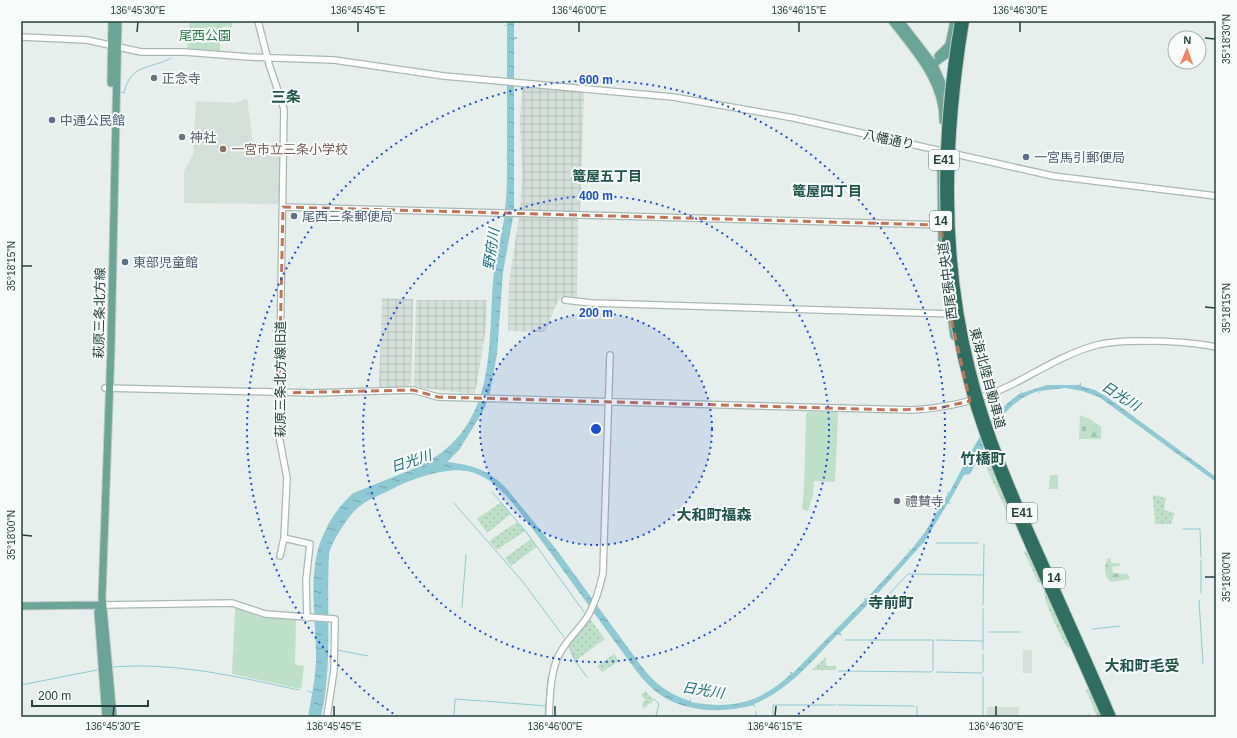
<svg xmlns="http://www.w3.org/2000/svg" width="1237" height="738" font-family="Helvetica,'Noto Sans JP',sans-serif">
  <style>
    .built { fill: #d4dfda }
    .industrial { fill: url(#industrial-grid) }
    .grass { fill: url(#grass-dots) }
    .forest { fill: url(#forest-firs) }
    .cemetery { fill: url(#cemetery-stones) }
    .green { fill: #bfe0c8 }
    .water { fill: url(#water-ripples) }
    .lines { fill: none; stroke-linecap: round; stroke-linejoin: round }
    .stream { stroke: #8ec9d4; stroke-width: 1 }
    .minor-casing { stroke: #a8b8b2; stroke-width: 8 }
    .major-casing { stroke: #c2cac8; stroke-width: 9 }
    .minor { stroke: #fff; stroke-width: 5.5 }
    .major { stroke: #6aa596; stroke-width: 7 }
    .highway-bridge-casing { stroke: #c2cac8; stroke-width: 10; stroke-linecap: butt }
    .highway-bridge { stroke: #2f6f62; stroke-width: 8 }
    .marked { fill: none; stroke: #c07456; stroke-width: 3; stroke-dasharray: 8 5; stroke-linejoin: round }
    .ticks { fill: none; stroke: #24423a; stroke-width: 1.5 }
    .ring { fill: none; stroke: #1d4ed8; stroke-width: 2; stroke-dasharray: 2 4 }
    .worship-dot { fill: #6b7280; stroke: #f7fbf9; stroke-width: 1.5 }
    .service-dot { fill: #5c6f8a; stroke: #f7fbf9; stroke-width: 1.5 }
    .education-dot { fill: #8d6e63; stroke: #f7fbf9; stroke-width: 1.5 }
    .labels { text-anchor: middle; stroke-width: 4; stroke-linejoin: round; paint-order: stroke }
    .shield { fill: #f7fbf9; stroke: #637a73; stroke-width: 1 }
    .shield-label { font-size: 12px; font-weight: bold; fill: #24423a }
    .park-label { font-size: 13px; fill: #2d7a4b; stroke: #f7fbf9 }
    .worship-label { font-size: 13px; fill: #5b616d; stroke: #f7fbf9; text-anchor: start }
    .service-label { font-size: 13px; fill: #4e5e75; stroke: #f7fbf9; text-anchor: start }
    .street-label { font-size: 13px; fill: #24423a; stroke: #f7fbf9 }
    .education-label { font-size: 13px; fill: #785e54; stroke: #f7fbf9; text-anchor: start }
    .neighbourhood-label { font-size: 14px; font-weight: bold; fill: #1f5548; stroke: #f7fbf9 }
    .water-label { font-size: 14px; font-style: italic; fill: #1c6f80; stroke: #f7fbf9 }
    .quarter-label { font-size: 15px; font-weight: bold; fill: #1f5548; stroke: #f7fbf9 }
    .centre { fill: #1d4ed8; stroke: #f7fbf9; stroke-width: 2 }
    .ring-label { font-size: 12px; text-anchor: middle; font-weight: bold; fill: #1d4ed8; stroke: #f7fbf9; stroke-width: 4; stroke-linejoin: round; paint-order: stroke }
    .neatline { fill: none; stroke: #24423a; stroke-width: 1.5 }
    .ticks-label { font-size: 10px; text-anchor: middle; fill: #24423a }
  </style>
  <defs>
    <pattern id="industrial-grid" width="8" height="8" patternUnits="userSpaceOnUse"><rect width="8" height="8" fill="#d4dfda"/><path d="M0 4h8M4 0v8" fill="none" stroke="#b6c1bc"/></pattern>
    <pattern id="grass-dots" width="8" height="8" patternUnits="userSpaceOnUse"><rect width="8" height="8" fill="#bfe0c8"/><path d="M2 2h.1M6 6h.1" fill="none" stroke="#a4c1ad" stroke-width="1.8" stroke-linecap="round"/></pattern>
    <pattern id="forest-firs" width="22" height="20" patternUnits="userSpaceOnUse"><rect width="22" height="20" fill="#bfe0c8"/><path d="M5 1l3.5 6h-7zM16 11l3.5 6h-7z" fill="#a4c1ad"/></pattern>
    <pattern id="cemetery-stones" width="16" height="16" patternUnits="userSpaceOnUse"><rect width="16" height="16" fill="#bfe0c8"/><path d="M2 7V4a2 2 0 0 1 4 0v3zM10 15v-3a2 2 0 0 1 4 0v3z" fill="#a4c1ad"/></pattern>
    <pattern id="water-ripples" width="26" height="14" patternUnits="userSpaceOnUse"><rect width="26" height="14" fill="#8ec9d4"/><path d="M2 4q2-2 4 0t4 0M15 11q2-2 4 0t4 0" fill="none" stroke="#74a5ad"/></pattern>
  </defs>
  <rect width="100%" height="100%" fill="#e6efeb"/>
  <path class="built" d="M247,98L254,152H279L280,156L279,201L277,204L184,203V171L193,155L196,101L236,103Z
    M1023,650H1032V673H1023Z
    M987,707H1019V717H987Z"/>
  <path class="industrial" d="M522,87L584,92L580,213L520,211L522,175L520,120Z
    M519,216L578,217L577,300L564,298L558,300L546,330L544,332L508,331L509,283Z
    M382,298L413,299L411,388H379Z
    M416,300H487L486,327L477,384L474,394L414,387Z"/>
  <path class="grass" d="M990,461L1012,513H1009L1006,510L986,467V463Z
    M1153,495L1166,498L1164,510L1175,513L1171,524H1155Z
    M501,502L511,514L487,533L477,519Z
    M517,522L525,531L497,550L489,541Z
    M531,539L537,547L511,566L505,558Z
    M1028,550L1043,583L1042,584L1038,582L1024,552Z
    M1045,588L1071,648V649L1066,646C1062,637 1039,595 1045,588Z
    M590,619L605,639L575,661L569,645Z
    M614,654L619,661L602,672L597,666Z
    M826,657V666H836V670H812Z
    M1088,688L1101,717H1097L1088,694L1085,691Z
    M645,691L654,700L644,709L642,704L645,700L641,695Z"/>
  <path class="forest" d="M1090,419L1101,427V439H1089Z
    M1110,558L1112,563H1121L1119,566L1112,567L1113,573L1128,574L1130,579L1111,582C1104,576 1104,568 1107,559Z"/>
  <path class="cemetery" d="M1080,415L1090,419L1089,439H1079Z"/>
  <path class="green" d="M190,21H233L232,27L223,26L220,33V51L187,48Z
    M808,412H837L838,415L835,482L814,481L813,495L808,511L802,509L804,490L806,414Z
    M1050,475H1058V489H1049Z
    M236,608L260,617L296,620L295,665L304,666L301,689L232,674L235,609Z"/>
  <path class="water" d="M507,21H514V37H517V39H514V212L503,272L497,354L489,398L482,413L459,450L447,462C473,465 489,470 507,489L556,549L642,667C655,684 669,694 690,701L691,698V702L696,703C735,709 762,701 791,674L789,671L793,673L865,600L863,597L866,599L910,551L908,548L911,550L925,532L948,494L946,491L949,493C969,457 985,416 1021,393L1020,389L1022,393L1047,385H1079L1081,382V386L1095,390L1107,397L1216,477V482L1099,397L1082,391L1065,388L1039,391V395L1038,391C996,406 991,439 970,474L964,475L949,502L952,504L948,503L924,542L926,544L923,543L871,601L873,604L870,602L840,633L842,636L838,634C813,660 789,690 754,704L756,709L753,705C726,713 688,713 662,696C642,683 630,661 615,642C586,602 558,562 528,523C513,503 494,476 467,471C446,467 411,479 392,489C382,494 369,499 360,506C349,514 332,541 329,554C326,608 333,664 321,717H308C311,699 315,681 316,663C317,619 305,569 326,529C331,518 342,503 351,495C356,491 365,489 371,486C394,476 421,468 441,453C499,409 487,334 494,271C497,251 503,231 505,211C507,194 507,176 507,159H505L507,158V26H503L507,25Z"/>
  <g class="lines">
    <path class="stream" d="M121,92L124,93C131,63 149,70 171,58
      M492,492L527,533L584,612
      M454,503L523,582L564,637
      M1183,529H1200L1201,557
      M936,543H978
      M1201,560V593
      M1199,600L1203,664
      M983,605L984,544
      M878,606L908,574L984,575
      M462,607L466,555
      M876,607H877
      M1093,629L1120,626
      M989,632H1020
      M936,640L983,641
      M569,646L575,661L587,677
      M337,650L368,656
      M983,650V609
      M983,654V671
      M113,667C177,662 238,677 299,690
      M839,671L931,672L933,670V640H845
      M936,672L982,673
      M21,685L97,670
      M308,691L313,693
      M654,699L659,704L656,716
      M484,701L546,706
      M838,705L914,706
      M756,712V717
      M454,715L455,699L482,701
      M545,715L548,678
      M773,717V705H836
      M917,717V706
      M983,717V677
      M1089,717V714"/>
    <defs>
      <path id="minor" d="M258,21L269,64L284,109L279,415V436L287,478L284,538L280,556
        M21,37L87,40L141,52H185L249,57L334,60L444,76L673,97L794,118L1053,176L1216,196
        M283,207L945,225
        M565,300L592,303L954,314
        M105,388L313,393L413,390L438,397L474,398L912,410C946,408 978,401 1009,386C1037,372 1066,353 1097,345C1124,338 1188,341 1216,347
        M284,538L310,544L306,580L307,618
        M103,605L232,603L265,614L335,619L334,670L327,717
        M549,717C550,698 550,677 557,659C564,641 580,630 589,614C596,601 600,587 603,573L610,355"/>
      <path id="major" d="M892,21C914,50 944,81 943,121
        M900,21L934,65L948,97
        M938,56L949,45L954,21
        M931,66L950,52L954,43
        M111,83L112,21
        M941,169L942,247L954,336
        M21,606L103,605
        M98,612L106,717
        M113,717L102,597L111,348L118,21"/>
    </defs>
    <use href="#minor" class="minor-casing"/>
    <use href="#major" class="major-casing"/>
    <use href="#minor" class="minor"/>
    <use href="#major" class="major"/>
    <defs>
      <path id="highway-bridge" d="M959,21C938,144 937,269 970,390C985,444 1008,496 1030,547C1056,604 1081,660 1106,717
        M965,21C946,137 942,254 971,369C988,439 1018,505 1047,570C1069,619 1091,668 1112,717"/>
    </defs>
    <use href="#highway-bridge" class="highway-bridge-casing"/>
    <use href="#highway-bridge" class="highway-bridge"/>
  </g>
  <path class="marked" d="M283,207L941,225L950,314L970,401L939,408L898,410L474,398L438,397L413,390L279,393Z"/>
  <path class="ticks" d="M137,32L138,22M358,32V22M579,32V22M799,32V22M1020,32V22M1205,38L1215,39M22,266H32M1205,307L1215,308M22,535L32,536M1205,577H1215M113,716L114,706M334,716V706M555,716V706M775,716L776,706M996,716V706"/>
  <circle cx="596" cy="429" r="116" fill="#1d4ed8" fill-opacity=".12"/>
  <g class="ring">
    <circle cx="596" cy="429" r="116"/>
    <circle cx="596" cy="429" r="233"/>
    <path d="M398 717A349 349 0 1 1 794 717"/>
  </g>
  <g class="worship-dot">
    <circle cx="154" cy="78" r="4"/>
    <circle cx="182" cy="137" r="4"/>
    <circle cx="897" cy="501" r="4"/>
  </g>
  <g class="service-dot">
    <circle cx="52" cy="120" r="4"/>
    <circle cx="1026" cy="157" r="4"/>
    <circle cx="294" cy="216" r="4"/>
    <circle cx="125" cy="262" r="4"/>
  </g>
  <circle class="education-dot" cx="223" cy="149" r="4"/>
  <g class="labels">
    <g class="shield">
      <rect x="929" y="150" width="30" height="20" rx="3"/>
      <rect x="930" y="211" width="22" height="20" rx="3"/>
      <rect x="1007" y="503" width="30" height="20" rx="3"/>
      <rect x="1043" y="568" width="22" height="20" rx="3"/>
    </g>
    <g class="shield-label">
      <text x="944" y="164">E41</text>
      <text x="941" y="225">14</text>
      <text x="1022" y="517">E41</text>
      <text x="1054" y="582">14</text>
    </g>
    <g class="park-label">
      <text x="205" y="40">尾西公園</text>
    </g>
    <g class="worship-label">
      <text x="162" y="83">正念寺</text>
      <text x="190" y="142">神社</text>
      <text x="905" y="506">禮賛寺</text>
    </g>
    <g class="service-label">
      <text x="60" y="125">中通公民館</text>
      <text x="1034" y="162">一宮馬引郵便局</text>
      <text x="302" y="221">尾西三条郵便局</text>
      <text x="133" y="267">東部児童館</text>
    </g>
    <g class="street-label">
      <text transform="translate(889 139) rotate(12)" y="5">八幡通り</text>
      <text transform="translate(947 281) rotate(-97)" y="5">西尾張中央道</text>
      <text transform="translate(99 313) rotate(-89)" y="5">萩原三条北方線</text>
      <text transform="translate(988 378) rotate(75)" y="5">東海北陸自動車道</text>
      <text transform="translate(280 379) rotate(-90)" y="5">萩原三条北方線旧道</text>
    </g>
    <g class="education-label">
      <text x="231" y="154">一宮市立三条小学校</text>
    </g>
    <g class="neighbourhood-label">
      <text x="607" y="181">篭屋五丁目</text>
      <text x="827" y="196">篭屋四丁目</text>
    </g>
    <g class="water-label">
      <text transform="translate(491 249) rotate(-82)" y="5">野府川</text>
      <text transform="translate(1121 396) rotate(32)" y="5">日光川</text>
      <text transform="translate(411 461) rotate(-18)" y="5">日光川</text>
      <text transform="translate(703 690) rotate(9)" y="5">日光川</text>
    </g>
    <g class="quarter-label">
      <text x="286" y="102">三条</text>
      <text x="983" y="464">竹橋町</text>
      <text x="714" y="520">大和町福森</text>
      <text x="891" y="608">寺前町</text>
      <text x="1142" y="671">大和町毛受</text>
    </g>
  </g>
  <circle cx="596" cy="429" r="6" class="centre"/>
  <g class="ring-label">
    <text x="596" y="84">600 m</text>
    <text x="596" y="200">400 m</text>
    <text x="596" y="317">200 m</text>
  </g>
  <rect width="1237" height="738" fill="none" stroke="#f7fbf9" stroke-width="44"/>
  <g transform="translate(1187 50) rotate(2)"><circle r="19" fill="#f7fbf9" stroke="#a3b1ad"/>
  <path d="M0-3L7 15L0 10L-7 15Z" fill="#f4845f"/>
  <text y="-6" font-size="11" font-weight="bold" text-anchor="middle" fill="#24423a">N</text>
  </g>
  <path d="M32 700v6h116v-6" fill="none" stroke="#24423a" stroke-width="2"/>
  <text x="38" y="700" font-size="12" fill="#24423a" stroke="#f7fbf9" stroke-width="3" paint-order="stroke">200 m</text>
  <rect x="22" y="22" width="1193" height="694" class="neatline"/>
  <g class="ticks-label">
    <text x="138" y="14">136°45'30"E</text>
    <text x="358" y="14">136°45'45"E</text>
    <text x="579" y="14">136°46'00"E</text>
    <text x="799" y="14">136°46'15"E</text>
    <text x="1020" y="14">136°46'30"E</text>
    <text transform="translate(1226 39) rotate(-90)" y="4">35°18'30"N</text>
    <text transform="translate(11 266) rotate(-90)" y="4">35°18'15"N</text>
    <text transform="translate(1226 308) rotate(-90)" y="4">35°18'15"N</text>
    <text transform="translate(11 535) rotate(-90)" y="4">35°18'00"N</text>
    <text transform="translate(1226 577) rotate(-90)" y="4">35°18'00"N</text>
    <text x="113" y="730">136°45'30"E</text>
    <text x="334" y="730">136°45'45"E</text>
    <text x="555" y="730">136°46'00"E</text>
    <text x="775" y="730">136°46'15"E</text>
    <text x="996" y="730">136°46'30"E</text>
  </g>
</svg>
